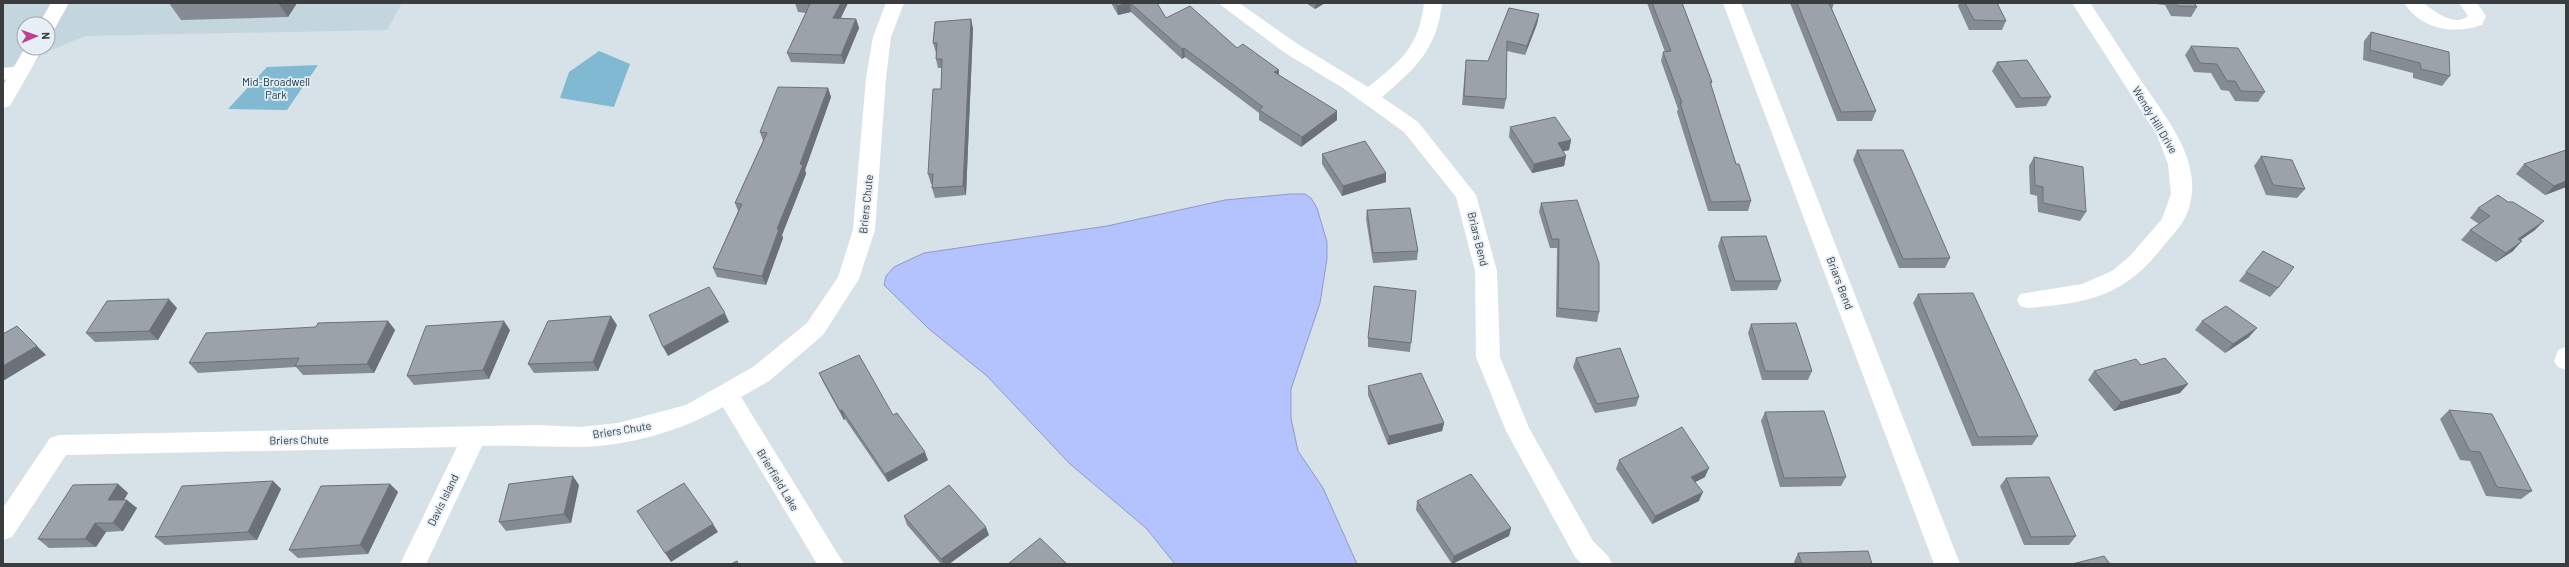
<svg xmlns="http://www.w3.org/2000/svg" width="2569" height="567" font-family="Barlow,sans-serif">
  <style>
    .built { fill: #c3d6de; fill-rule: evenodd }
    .green { fill: #81b8d2 }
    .water { fill: #b4c2fe; stroke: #8f9ac5 }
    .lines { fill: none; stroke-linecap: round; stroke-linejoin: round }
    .minor { fill: #fff; fill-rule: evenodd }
    .tertiary { fill: #fff; fill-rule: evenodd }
    .wall { fill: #858b92 }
    .shaded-wall { fill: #6c7177 }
    .building { fill: #9ba2aa; stroke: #6c7177 }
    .labels { text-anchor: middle; stroke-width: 3.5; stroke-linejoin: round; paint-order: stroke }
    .park-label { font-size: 11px; fill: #0f313f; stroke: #e5eff5 }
    .street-label { font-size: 11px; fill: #393d40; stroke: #e5eff5 }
  </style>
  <rect width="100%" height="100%" fill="#d7e2e8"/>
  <path class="built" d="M3,3H402L387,30L85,36L42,54L3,102ZM24,24H48V48H24Z"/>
  <path class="green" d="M599,51L630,64L614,107L560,98L569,72Z
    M318,65L287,110L228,109L267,67Z"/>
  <path class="water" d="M1291,194H1305L1311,198L1317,208L1327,242V259L1320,303L1291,389V418L1298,451L1323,488L1357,564H1175L1146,528L1070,464L987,376L929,329L884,285L886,276L894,267L924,253L1107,226L1225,200Z"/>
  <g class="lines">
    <path class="minor" d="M886,3H904L891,37L886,78L875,230L859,279L823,335L769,381L741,397L844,564H817L723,407C681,431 628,446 580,447C547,447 514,445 482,446L426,564H400L457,447L66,455L12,537L3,540V508L50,438L59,435L539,425L580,427L618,423L686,405L753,367L807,323L838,277L853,230L866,78L873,37Z
      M1218,3H1239L1299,45L1368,87C1401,61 1419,47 1424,3H1442C1437,49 1416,68 1382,97L1418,122L1476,195L1497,271L1500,357L1529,428L1593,541L1608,556L1612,564H1582L1575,557L1506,431L1476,357L1475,271L1456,197L1404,132L1343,88L1285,53Z
      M1723,3H1741L1960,564H1934Z
      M2072,3H2090C2107,28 2123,54 2140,79C2163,114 2202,158 2190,204C2186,223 2172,235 2161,249C2123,297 2087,303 2028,308L2020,306L2017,300L2020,294L2082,284L2112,271L2130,256L2162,219L2171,194L2168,164L2157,135Z
      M2404,3C2409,3 2419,1 2423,3C2434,10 2453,28 2468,16L2459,3H2477L2486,16L2482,25C2453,35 2421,29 2404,3Z
      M19,66L26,68L29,72L26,76L3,80V68Z
      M2566,347V370L2558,367L2554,361L2558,350Z"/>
    <path class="tertiary" d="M51,3H69L55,28L48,30V24H39Z
      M25,48H43L10,106L3,108V85Z"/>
  </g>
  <path class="wall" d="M169,3H297L288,17L181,20Z
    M795,3H848L841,18L856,19L859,28L844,64L791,62L787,53L806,13L798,12Z
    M1111,3H1157L1166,18L1237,48L1279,75L1337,120L1301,147L1259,120V113L1185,57L1182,59L1131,12L1118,15Z
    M1306,3H1325L1315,9Z
    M1647,3H1682L1712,82L1711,85L1736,164L1751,201L1748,211H1708L1677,112L1678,109L1661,61L1663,52H1665Z
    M1790,3H1834L1832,9L1876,111L1872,121H1837Z
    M1959,3H1997L2006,21L2002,30H1969L1958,6Z
    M2155,3H2194L2197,7L2191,17L2171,16L2165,5L2156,4Z
    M1509,8L1539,14L1537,24L1525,55L1507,51L1506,99L1504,109L1462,105L1465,69L1466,60L1488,61Z
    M971,19L973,29L966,195L935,198L932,188V184H931L928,174L941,89L942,68H938L936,59V53L933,43Z
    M2371,32L2450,76L2442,86L2413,78V73L2363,60L2364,41Z
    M2191,46L2265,92L2258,102L2235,101L2229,91L2221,90L2211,73L2194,72L2185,55Z
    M1997,62L2051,97L2046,106L2016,108L1992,71Z
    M828,88L831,97L805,170L806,174L782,235L783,238L766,285L717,277L713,268L738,211L735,203L763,141L760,132Z
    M1510,127L1571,140L1569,150L1563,151L1566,156L1564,166L1532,173L1509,137Z
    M1857,150L1950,258L1945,268H1899L1853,160Z
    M2566,150V187L2545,195L2516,174L2524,164Z
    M1322,154L1386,182L1342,196L1322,164Z
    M2261,156L2305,189L2297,198L2266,195L2254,166Z
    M2034,157L2086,212L2080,221L2038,212L2037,196L2030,194L2029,166Z
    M1541,203L1599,312L1597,322L1556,317L1557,248H1550L1539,212Z
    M2478,208L2535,230L2520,240L2513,251L2496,262L2461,240L2470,230L2479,224L2470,218Z
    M1367,210L1418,251L1417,260L1373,263L1366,219Z
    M1721,237L1781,281L1777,290L1731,291L1718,246Z
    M2263,251L2278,288L2270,297L2239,281Z
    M1416,291L1410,352L1368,347V338Z
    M1918,294L2038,436L2032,445L1972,446L1913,303Z
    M177,308L158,340L95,342L86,333Z
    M388,321L395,330L374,373L303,375L296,367L198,373L189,363L316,327Z
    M2202,321L2249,337L2225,353L2195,330Z
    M1751,324L1812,371L1808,380H1762L1748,333Z
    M617,325L598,371L534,373L528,364Z
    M510,330L489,379L414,385L407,376Z
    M1576,358L1639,397L1636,406L1595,413L1573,367Z
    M2141,365L2180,393L2114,411L2088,380L2094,371Z
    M819,373L893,415L928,460L888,482L845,419L844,420L823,382Z
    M1368,386L1444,423L1442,431L1388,445L1368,395Z
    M2449,410L2532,491L2521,499L2486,496L2470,461L2460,460L2440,419Z
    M1765,412L1846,477L1841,486L1780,487L1761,421Z
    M1619,460L1705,477L1695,482L1699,501L1652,524L1616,469Z
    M2006,478L2076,536L2069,545H2024L2000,486Z
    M273,481L281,489L257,540L165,545L155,537Z
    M118,484L128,493L124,500L137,508L123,531L106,532L96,547L49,548L38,539Z
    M390,484L398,492L368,554L298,558L289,550Z
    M579,485L571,523L506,531L499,522Z
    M1417,501L1511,528L1509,536L1452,564L1416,510Z
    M904,516L989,535L949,564H941L907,525Z
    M1798,553L1872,564H1794V562Z"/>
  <path class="shaded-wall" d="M278,3H297L288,17Z
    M841,3H848L836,27L833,18Z
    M1128,3H1130L1131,12L1118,15L1117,6Z
    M1316,3H1325L1315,9Z
    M1539,14L1537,24L1525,55L1527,46Z
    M856,19L859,28L844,64L841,55Z
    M971,19L973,29L966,195L963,186Z
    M1184,48L1185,57L1182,59V49Z
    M1279,70V79L1274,72Z
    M828,88L831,97L805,170L806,174L782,235L783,238L766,285L762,276L777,229Z
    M1337,111V120L1301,147L1302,137Z
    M1571,140L1569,150L1556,153L1558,143Z
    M1566,156L1564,166L1532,173L1534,164Z
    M1386,173V182L1342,196L1343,186Z
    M2566,181V187L2545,195L2554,186Z
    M2544,221L2535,230L2509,248L2518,239Z
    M2522,241L2513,251L2496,262L2506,253Z
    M169,299L177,308L158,340L149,331Z
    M725,313L729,322L668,356L663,347Z
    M611,316L617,325L598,371L593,362Z
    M388,321L395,330L374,373L367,364Z
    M504,321L510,330L489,379L483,370Z
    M17,326L46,355L3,381V366Z
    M2257,328L2249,337L2225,353L2233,344Z
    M2188,384L2180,393L2114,411L2121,402Z
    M842,410L845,419L844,420L840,411Z
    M1444,423L1442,431L1388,445L1389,436Z
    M925,452L928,460L888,482L885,474Z
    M1709,468L1705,477L1688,486L1691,477Z
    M573,476L579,485L571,523L564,514Z
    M273,481L281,489L257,540L248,532Z
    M118,484L128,493L118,509L108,500Z
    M390,484L398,492L368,554L360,545Z
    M1703,492L1699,501L1652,524L1655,516Z
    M127,500L137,508L123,531L113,523Z
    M95,523L106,532L96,547L85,539Z
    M713,524L718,532L671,562L665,553Z
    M986,527L989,535L949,564H943L941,559Z
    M1511,528L1509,536L1452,564L1454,556Z"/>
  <path class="building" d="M796,3H841L833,18L856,19L841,55L787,53L810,4Z
    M1116,3H1128L1117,6Z
    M1130,3H1157L1166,18L1190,6L1237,48L1243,44L1279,70L1274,72L1337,111L1302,137L1259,110L1263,107L1184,48L1182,49Z
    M1652,3H1682L1712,82H1710L1736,164H1739L1751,201L1711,202L1680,103H1682L1663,52L1671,51Z
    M1797,3H1829L1876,111L1841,112Z
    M1965,3H1997L2006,21L1974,20Z
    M2175,3H2194L2197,7L2177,6Z
    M1509,8L1539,14L1527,46L1507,41L1506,99L1464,96L1466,60L1488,61Z
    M971,19L963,186L932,188L933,174H928L933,89H941L942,59H936L937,43H933L935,22Z
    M2371,32L2449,52L2450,76L2421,69L2420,63L2370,50Z
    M2191,46L2238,48L2265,92L2241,91L2235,81H2227L2217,64L2200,63Z
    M2027,60L2051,97L2021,98L1997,62Z
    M778,87L828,88L800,164L803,165L777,229H779L762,276L713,268L742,204L735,203L767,133L760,132Z
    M1555,117L1571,140L1558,143L1566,156L1534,164L1510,127Z
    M1365,141L1386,173L1343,186L1322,154Z
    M1857,150H1903L1950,258L1903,259Z
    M2566,150V181L2554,186L2524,164Z
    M2261,156L2292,160L2305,189L2273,185Z
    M2034,157L2083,167L2086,212L2043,203V187L2035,185Z
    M2498,195L2508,202H2513L2544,221L2518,239L2522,241L2506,253L2470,230L2490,216L2478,208Z
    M1577,200L1599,263V312L1558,308L1559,239H1552L1541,203Z
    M1410,208L1418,251L1373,253L1367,210Z
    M1766,236L1781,281H1735L1721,237Z
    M2263,251L2294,267L2278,288L2246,272Z
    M1374,286L1416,291L1411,343L1368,338Z
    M709,287L725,313L663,347L649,315Z
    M1973,293L2038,436L1978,437L1918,294Z
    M169,299L149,331L86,333L107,301Z
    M2226,306L2257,328L2233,344L2202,321Z
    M611,316L593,362L528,364L548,321Z
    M388,321L367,364L295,366L299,358L189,363L206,333L316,327L318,323Z
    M504,321L483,370L407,376L426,326Z
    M1796,323L1812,371H1765L1751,324Z
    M17,326L37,346L3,366V334Z
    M1620,348L1639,397L1597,404L1576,358Z
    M859,355L893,415L897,413L925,452L885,474L842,410L840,411L819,373Z
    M2165,358L2188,384L2121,402L2094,371L2136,359L2141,365Z
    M1421,373L1444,423L1389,436L1368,386Z
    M2449,410L2492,414L2532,491L2497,487L2480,452L2470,451Z
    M1824,411L1846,477L1784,478L1765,412Z
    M1682,427L1709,468L1691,477L1703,492L1655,516L1619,460Z
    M1471,474L1511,528L1454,556L1417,501Z
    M573,476L564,514L499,522L509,484Z
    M2049,477L2076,536L2031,537L2006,478Z
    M273,481L248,532L155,537L182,486Z
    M684,483L713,524L665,553L637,511Z
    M118,484L108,500H127L113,523H95L85,539H38L73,485Z
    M390,484L360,545L289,550L321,486Z
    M949,485L986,527L941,559L904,516Z
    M1040,538L1067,564H1008Z
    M1868,551L1872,564H1802L1798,553Z
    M2104,556L2110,564H2072Z
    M737,561L738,564H731Z"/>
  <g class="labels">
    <g class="park-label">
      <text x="276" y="86">Mid-Broadwell<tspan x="276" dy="13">Park</tspan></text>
    </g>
    <g class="street-label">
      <text transform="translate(2155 120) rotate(59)" y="4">Wendy Hill Drive</text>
      <text transform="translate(866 204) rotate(-84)" y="4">Briers Chute</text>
      <text transform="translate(1478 239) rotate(76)" y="4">Briars Bend</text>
      <text transform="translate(1840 283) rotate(69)" y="4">Briars Bend</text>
      <text transform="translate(622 430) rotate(-9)" y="4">Briers Chute</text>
      <text transform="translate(299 440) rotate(-1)" y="4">Briers Chute</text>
      <text transform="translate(778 480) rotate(59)" y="4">Brierfield Lake</text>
      <text transform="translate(443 500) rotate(-64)" y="4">Davis Island</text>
    </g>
  </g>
  <rect width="2569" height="567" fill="none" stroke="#393d40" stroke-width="8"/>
  <g transform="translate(36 36) rotate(88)"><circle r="19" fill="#e5eff5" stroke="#a0a8ad"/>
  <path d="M0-3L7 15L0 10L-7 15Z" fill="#bc4192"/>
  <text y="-6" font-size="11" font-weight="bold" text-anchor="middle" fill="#393d40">N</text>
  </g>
</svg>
